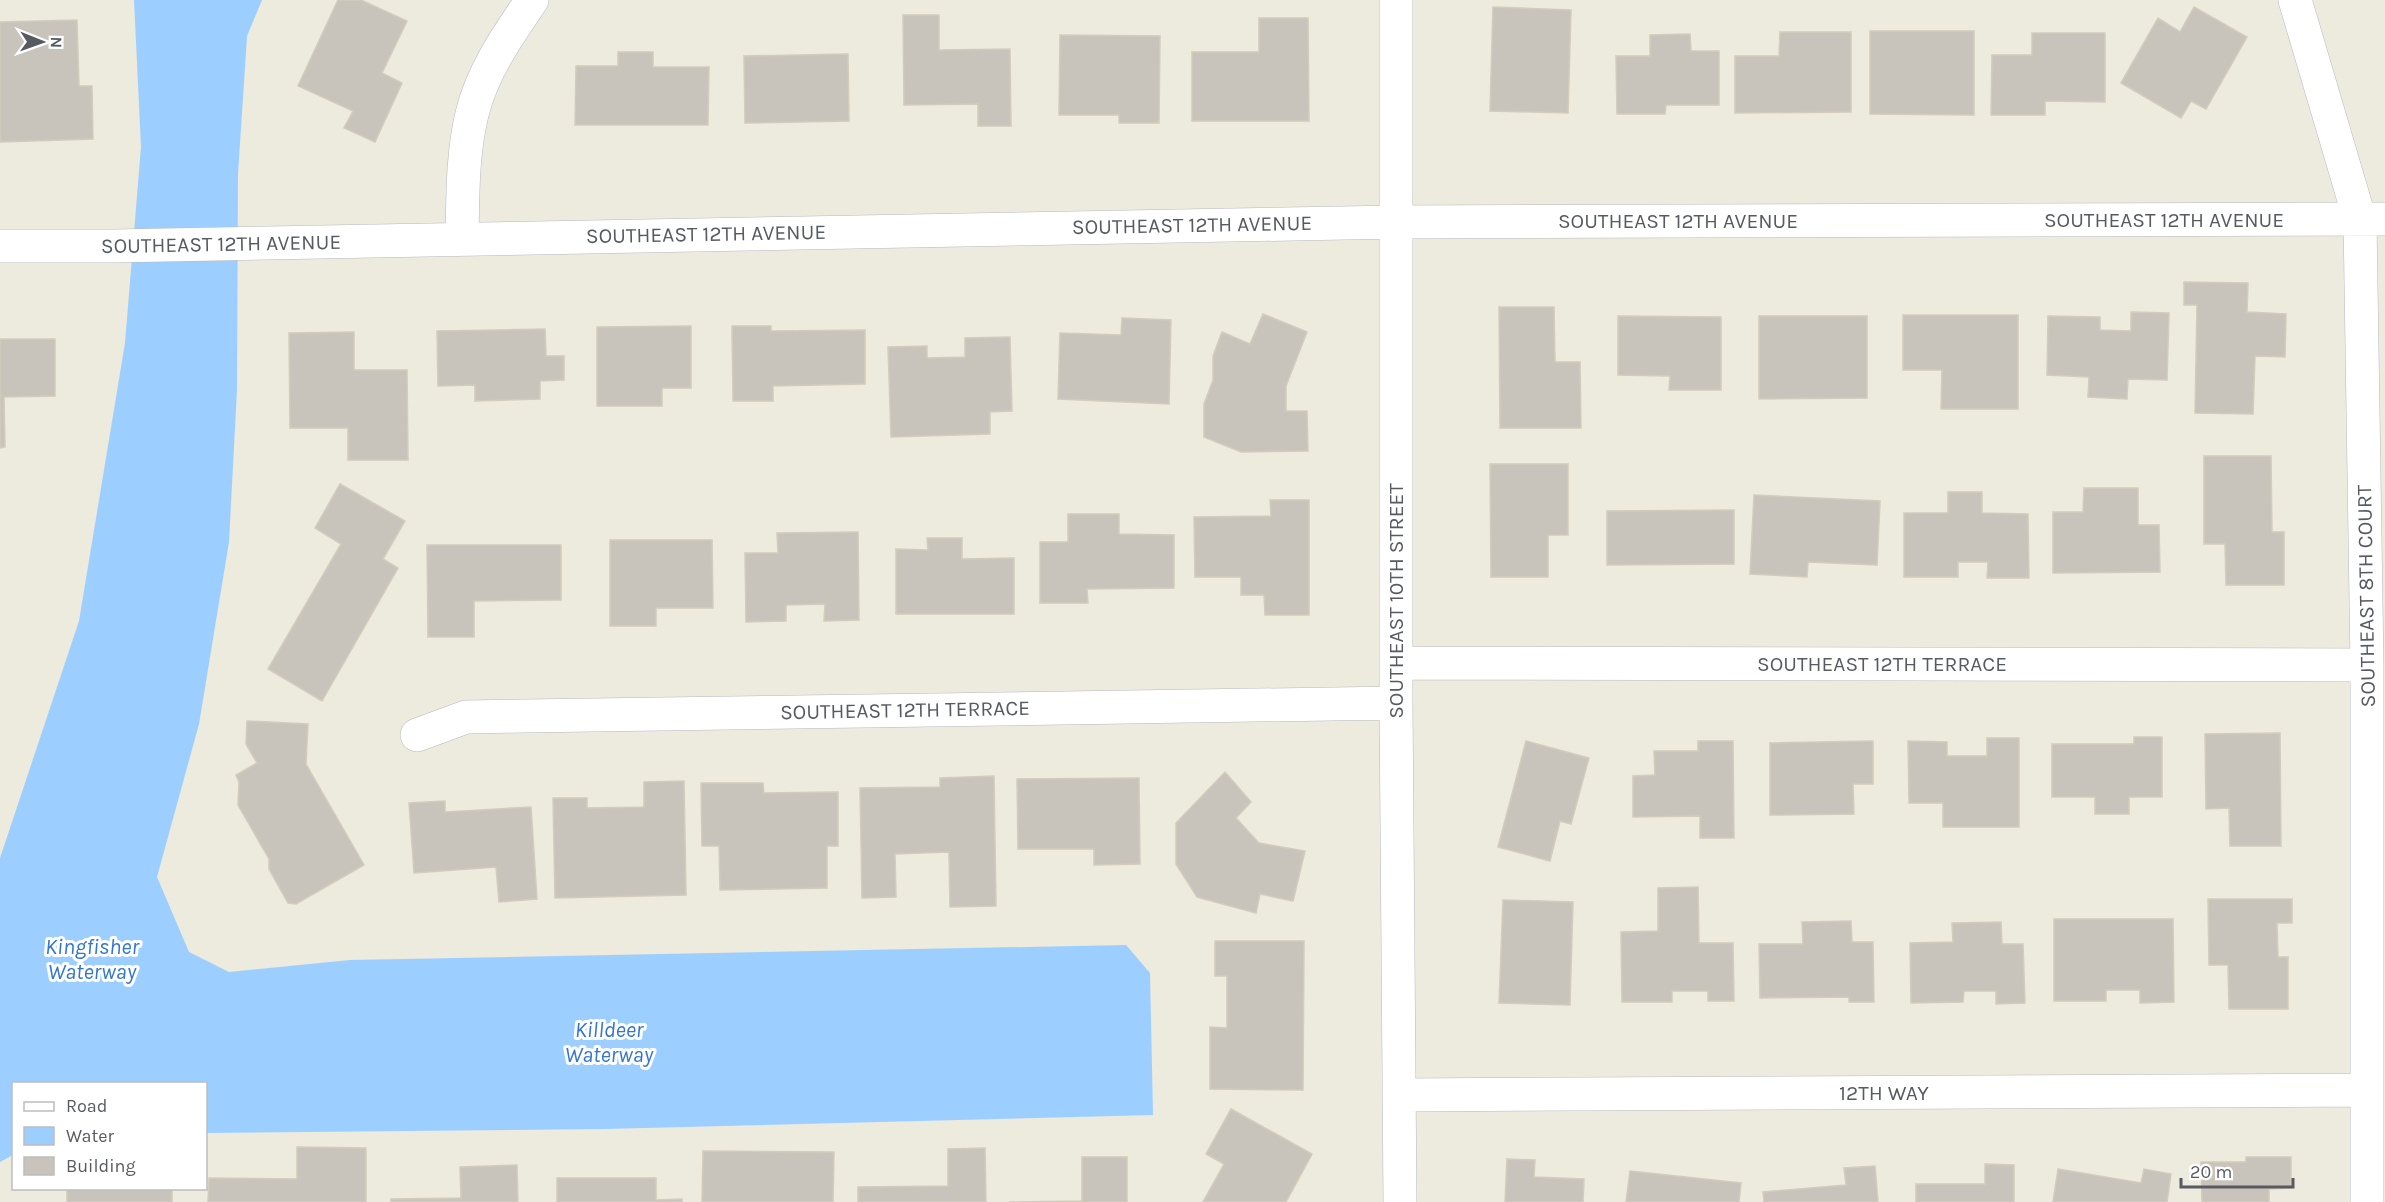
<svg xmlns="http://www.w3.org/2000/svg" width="2385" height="1202" font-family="Karla,sans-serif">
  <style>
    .water { fill: #9ccfff }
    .building { fill: #c8c4bb; stroke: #d2ccbc; stroke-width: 1.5 }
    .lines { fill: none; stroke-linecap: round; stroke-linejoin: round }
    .minor-casing { stroke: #b7b9bf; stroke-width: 34 }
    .minor { stroke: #fff; stroke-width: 33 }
    .labels { text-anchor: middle; stroke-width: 6; stroke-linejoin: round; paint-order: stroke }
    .street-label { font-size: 21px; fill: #575b61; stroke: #fff }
    .water-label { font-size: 22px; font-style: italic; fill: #3476cd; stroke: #fff }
  </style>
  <rect width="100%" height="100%" fill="#edeade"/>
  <path class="water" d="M134,0H262L247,36L238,174L237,390L229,542L199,724L157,877L189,952L229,972L350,960L1126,945L1150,973L1153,1115L604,1129L206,1133V1084H14L13,1155L0,1162V858L79,621L125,343L141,147Z"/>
  <path class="building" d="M338,0H361L407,21L382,73L402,83L375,142L344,128L353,111L298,86Z
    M1493,7L1571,10L1568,113L1490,111Z
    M2194,7L2247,37L2206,109L2191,101L2181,118L2121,83L2158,18L2180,32Z
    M903,15H939V50L1010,49L1011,126H978V104L904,105Z
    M1259,18H1308L1309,121H1192V52H1259Z
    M77,20L79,86H92L93,139L0,142V22Z
    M1870,31H1974V115L1870,114Z
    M1780,32H1851V112L1735,113V56H1779Z
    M2032,33H2105V102L2045,101V115H1991L1992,55H2032Z
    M1690,34L1691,51H1719V105H1666L1665,114H1617L1616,56H1650V35Z
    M1060,35L1160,36L1159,123H1119V115H1059Z
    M618,52H653V67H709L708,125H575L576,66H618Z
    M848,54L849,121L745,123L744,56Z
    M2184,282L2248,283L2247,312L2286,314L2285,357L2255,356L2253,414L2195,413L2197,305H2184Z
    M1499,307H1554L1555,362H1580L1581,428H1500Z
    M2131,312L2169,313L2167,380L2128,379L2127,399L2088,397L2089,377L2047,375L2048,316L2100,317V330L2131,331Z
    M1263,314L1307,332L1286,386V411H1307L1308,451L1241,452L1204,437V404L1213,380V356L1222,332L1250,344Z
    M1903,315H2018V409H1941L1942,370H1903Z
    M1618,316L1721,317V390H1669L1670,376L1618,375Z
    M1759,316H1867V398L1759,399Z
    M1122,318L1171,320L1169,404L1058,399L1060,333L1121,335Z
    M691,326V388H662V406H597V327Z
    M732,326H771V331L865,330V384L773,386V401H733Z
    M545,329L546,356H564V380L540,381V399L475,401V385L438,386L437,331Z
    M354,332V370H407L408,460H348V428H290L289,333Z
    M1010,337L1012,411L990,412V434L891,437L888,347L927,346V358L965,357V338Z
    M0,339H55V396L4,397L5,447L0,448Z
    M2204,456H2271L2272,532H2284V585H2226L2225,544H2204Z
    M1490,464H1568V535H1548V577H1491Z
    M340,484L405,521L383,559L398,568L322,701L268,669L341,544L315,528Z
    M2084,488H2138V525H2159L2160,572L2053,573V512H2083Z
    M1948,492H1982V513L2028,514L2029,578H1987L1988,562H1958V577H1904V513H1948Z
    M1754,495L1880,501L1877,565L1808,562L1807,577L1750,574Z
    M1270,500H1309V615H1265L1264,595H1241V577H1195L1194,517L1271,516Z
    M1734,510V564L1607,565V511Z
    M1068,514H1119V534L1174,535V588L1087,589L1088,603H1040V542H1068Z
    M858,532L859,620L824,621L825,604L786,605V621L746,622L745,553H778L777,533Z
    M927,538H962V559L1014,558V614H896V549L928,550Z
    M610,540H712L713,608H656V626H610Z
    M427,545H561V600L474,601V637H428Z
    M247,721L308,724L306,764L364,865L296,904L288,903L269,869V859L238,805L239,782L236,775L257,763L246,744Z
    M2280,733L2281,846H2230L2229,808L2206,809L2205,734Z
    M2134,737H2162V797H2129V814H2095V797H2052V744H2134Z
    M1987,738H2019V827H1943V803H1909L1908,741L1947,742V756H1987Z
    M1526,741L1589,758L1571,824L1560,821L1550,861L1498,847Z
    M1698,741H1733L1734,838H1700V816L1633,817V776L1655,775L1654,751H1698Z
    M1873,741V784H1853L1854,814L1770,815V743Z
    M1225,772L1251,802L1236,818L1259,843L1305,851L1293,901L1260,894L1256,913L1197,897L1176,864V823Z
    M994,776L996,906L950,907L949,852L895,854L896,897L862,898L860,788L940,787V778Z
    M1139,778L1140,864L1094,865V849H1018L1017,779Z
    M684,781L686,895L555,898L553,798H587V808L644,807V782Z
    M701,783H763L764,793L838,792V846H827V888L720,890L719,846H702Z
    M445,801V812L531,807L537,899L499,902L496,867L414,873L409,803Z
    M1698,887L1699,943H1733L1734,1001H1708V991H1672V1002H1622L1621,932L1658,931V888Z
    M2208,899H2292V923H2277L2278,957H2288V1009H2229L2228,965H2209Z
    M1503,900L1573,902L1570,1005L1499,1003Z
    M2054,919H2173L2174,1002L2140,1003V990H2106V1001H2054Z
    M1851,921L1852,942H1873L1874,1002H1849V997L1760,998L1759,944H1803L1802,922Z
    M2001,922L2002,944H2023L2025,1003L1996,1004V991H1964L1963,1002L1911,1003L1910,943L1953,942L1952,923Z
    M1215,941H1304L1303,1090L1210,1089V1027L1227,1028V976H1215Z
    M1231,1109L1312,1154L1286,1202H1203L1224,1164L1206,1154Z
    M297,1147L366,1148V1202H208L209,1178L297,1179Z
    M985,1148L986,1202H858V1187L948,1186V1149Z
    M703,1151L834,1152L833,1202H702Z
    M1082,1157H1127V1202H1009L1082,1201Z
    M2246,1157H2291V1188L2269,1189V1202H2202L2201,1162H2246Z
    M1507,1159L1535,1160L1534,1177L1584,1179L1583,1202H1505Z
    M1985,1164L2014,1165V1202H1916V1184H1985Z
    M517,1165L518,1202H391V1199L461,1198L460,1167Z
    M1875,1166L1878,1202H1764L1763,1192L1846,1185L1844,1168Z
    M2058,1169L2141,1183L2144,1169L2171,1174L2167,1202H2053Z
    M1630,1171L1741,1183L1739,1202H1626Z
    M557,1178H656V1200L682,1199V1202H557Z
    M67,1188H172V1202H67Z"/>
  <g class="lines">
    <defs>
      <path id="minor" d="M1396,0V703L1400,1202
        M2295,0L2360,220L2367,665V1202
        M462,238C463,197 462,155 472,114C482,72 508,35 532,0
        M0,246H113L1397,222L2385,219
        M1396,663L2367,665
        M417,735L466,717L1396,703
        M1401,1095L2367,1090"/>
    </defs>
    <use href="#minor" class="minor-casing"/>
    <use href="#minor" class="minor"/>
  </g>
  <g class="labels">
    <g class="street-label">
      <text x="2164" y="227">SOUTHEAST 12TH AVENUE</text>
      <text x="1678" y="228">SOUTHEAST 12TH AVENUE</text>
      <text transform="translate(1192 225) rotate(-1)" y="7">SOUTHEAST 12TH AVENUE</text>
      <text transform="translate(706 234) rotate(-1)" y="7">SOUTHEAST 12TH AVENUE</text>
      <text transform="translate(221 244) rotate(-1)" y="7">SOUTHEAST 12TH AVENUE</text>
      <text transform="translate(2366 596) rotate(-91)" y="7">SOUTHEAST 8TH COURT</text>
      <text transform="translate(1396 601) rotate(-90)" y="7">SOUTHEAST 10TH STREET</text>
      <text x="1882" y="671">SOUTHEAST 12TH TERRACE</text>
      <text transform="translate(905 710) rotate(-1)" y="7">SOUTHEAST 12TH TERRACE</text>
      <text x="1884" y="1100">12TH WAY</text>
    </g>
    <g class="water-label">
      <text x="92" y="954">Kingfisher<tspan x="92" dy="25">Waterway</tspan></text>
      <text x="609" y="1037">Killdeer<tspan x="609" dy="25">Waterway</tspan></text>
    </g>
  </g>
  <rect x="12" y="1082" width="195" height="108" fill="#ffffff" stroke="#bcbdc0" stroke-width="1.5"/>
  <rect x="24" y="1102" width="30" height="9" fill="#ffffff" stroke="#bcbdc0" stroke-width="1.5"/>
  <text x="66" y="1112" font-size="18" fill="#575b61">Road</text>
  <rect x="24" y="1127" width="30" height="18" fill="#9ccfff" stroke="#bcbdc0" stroke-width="1.5"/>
  <text x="66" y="1142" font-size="18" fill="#575b61">Water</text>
  <rect x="24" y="1157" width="30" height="18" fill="#c8c4bb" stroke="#bcbdc0" stroke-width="1.5"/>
  <text x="66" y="1172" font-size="18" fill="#575b61">Building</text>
  <g transform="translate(42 42) rotate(91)" stroke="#ffffff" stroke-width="4.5" paint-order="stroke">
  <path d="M0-4.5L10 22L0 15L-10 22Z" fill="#575b61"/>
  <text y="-9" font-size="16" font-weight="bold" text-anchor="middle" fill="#575b61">N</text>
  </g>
  <path d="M2181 1178v9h112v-9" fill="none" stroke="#575b61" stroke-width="3"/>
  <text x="2190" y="1178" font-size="18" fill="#575b61" stroke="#ffffff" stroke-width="4.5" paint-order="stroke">20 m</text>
</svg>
